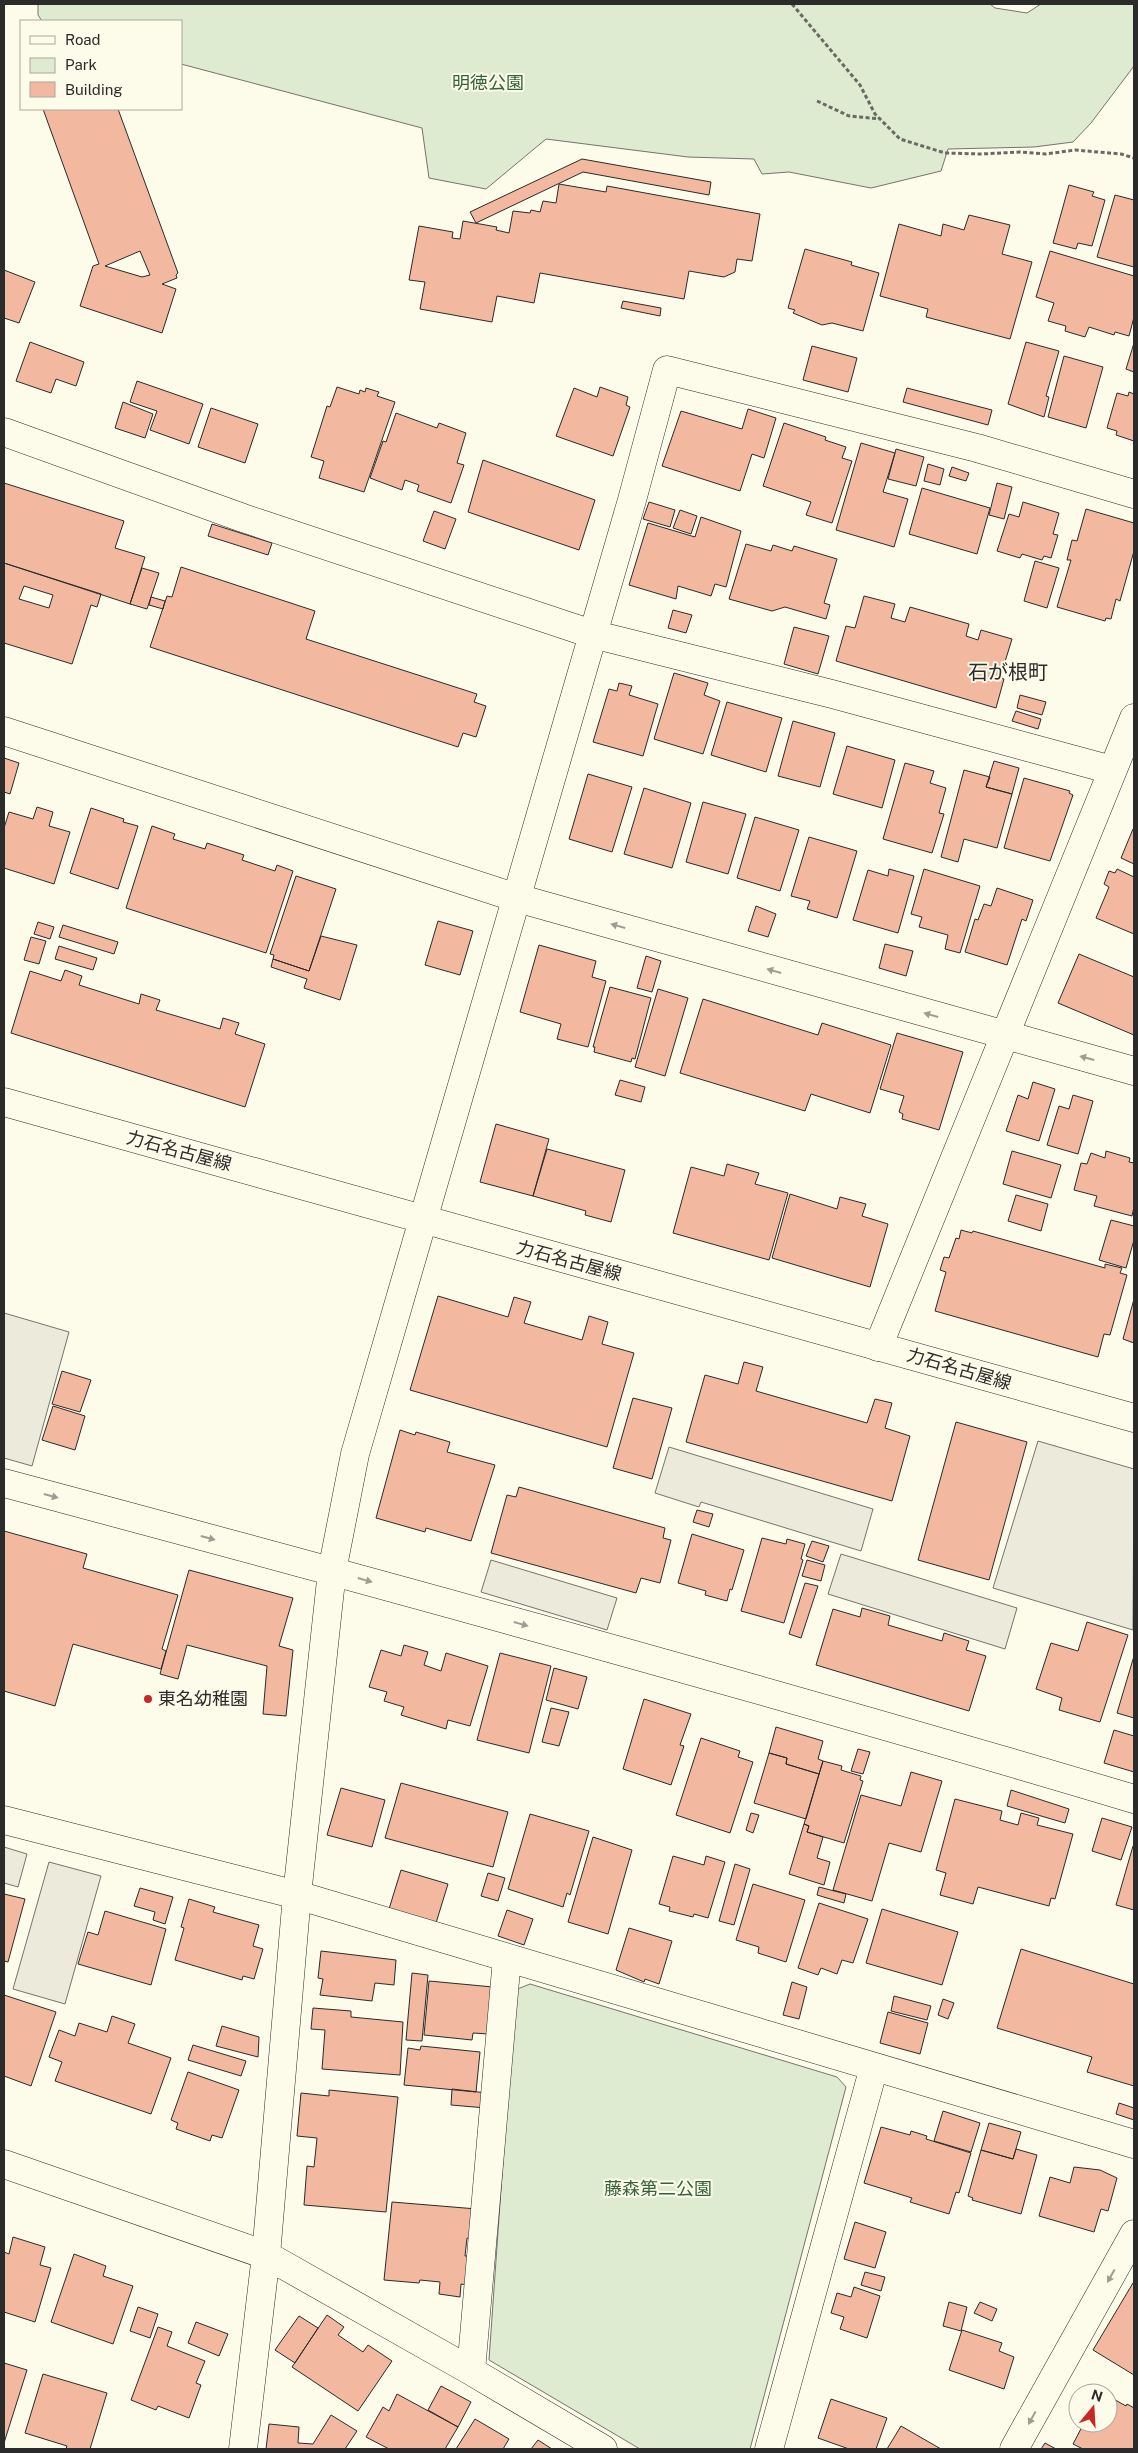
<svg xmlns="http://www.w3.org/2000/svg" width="1138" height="2453" font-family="'Public Sans','Noto Sans JP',sans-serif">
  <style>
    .green { fill: #deebd1; stroke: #74746e }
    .parking { fill: #eceadb; stroke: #74746e }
    .building { fill: #f2b8a0; stroke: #2b2b2b; fill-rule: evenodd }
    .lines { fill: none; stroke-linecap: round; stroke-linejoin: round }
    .minor-casing { stroke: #2b2b2b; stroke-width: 29 }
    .major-casing { stroke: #2b2b2b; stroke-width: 29 }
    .path { stroke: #6a6964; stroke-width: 3; stroke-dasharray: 4 2.5; stroke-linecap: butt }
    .minor { stroke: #fdfbea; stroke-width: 28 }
    .major { stroke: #fdfbea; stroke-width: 28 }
    .oneway { fill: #9e9d94 }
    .poi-dot { fill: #c62828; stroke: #fdfbea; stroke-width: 2 }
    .labels { text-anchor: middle; stroke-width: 4; stroke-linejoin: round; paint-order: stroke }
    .park-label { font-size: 18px; fill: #34623c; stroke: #fdfbea }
    .street-label { font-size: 18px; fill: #2b2b2b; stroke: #fdfbea }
    .poi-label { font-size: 18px; fill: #2b2b2b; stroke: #fdfbea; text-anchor: start }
    .quarter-label { font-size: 20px; fill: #2b2b2b; stroke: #fdfbea }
  </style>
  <rect width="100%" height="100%" fill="#fdfbea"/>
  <path class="green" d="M38,4H990L995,8L1027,13L1041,4H1134V66L1091,123L1073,142L1034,147L948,149L941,171L871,188L789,172L762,174L754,159L688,157L546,139L486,189L429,178L422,128L181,64V21H42L38,15Z
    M530,1984L837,2077L846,2087L750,2449H640L489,2360L515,1990Z"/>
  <path class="parking" d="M4,1313L69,1332L32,1466L4,1458Z
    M1038,1441L1134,1469L1133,1630L993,1588Z
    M669,1447L873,1509L861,1551L701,1502L699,1507L655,1493Z
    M841,1554L1017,1608L1005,1649L828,1594Z
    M491,1560L617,1598L607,1630L481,1592Z
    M4,1847L27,1854L18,1887L4,1883Z
    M49,1862L101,1876L65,2004L13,1989Z"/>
  <path class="building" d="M43,109H118L178,273L176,275L177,278L162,284L176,289L162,333L80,306L93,266L99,264ZM140,251L150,275L142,277L105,266Z
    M582,159L711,182L709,195L583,172L476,223L470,212Z
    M559,184L606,192L607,186L760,214L752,261L737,259L735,272L724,277L689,271L684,299L540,273L534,303L497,296L492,322L420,309L425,282L409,280L419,226L453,232L452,238L460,239L463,221L497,227L496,230L509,233L513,211L530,213L531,210L540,212L543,201L556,203Z
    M1069,185L1094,192L1092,196L1105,200L1092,246L1078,243L1076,249L1053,243Z
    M1115,195L1134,200V267L1097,257Z
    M969,215L1010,225L1002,254L1032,262L1010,339L926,317L928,309L880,296L899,224L941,236L943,224L964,230Z
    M805,249L852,262L851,265L879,273L863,331L832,323L822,325L793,313L795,310L788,308Z
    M1050,251L1134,276V317L1129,336L1115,332L1114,335L1089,327L1085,337L1065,331L1066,326L1048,321L1054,303L1036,297Z
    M4,270L35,282L19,323L4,318Z
    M623,301L661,308L660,316L621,308Z
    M30,342L84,362L76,386L56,379L51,393L16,381Z
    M1026,342L1059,351L1046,396L1049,397L1044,417L1008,404Z
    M1134,343V372L1126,369Z
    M812,346L857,358L848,392L803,380Z
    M1064,356L1103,367L1086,428L1048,417Z
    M137,381L203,404L189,444L150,430L157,411L130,402Z
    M337,387L359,394L360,390L365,392L366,388L379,392L377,396L395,402L364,492L319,478L324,461L311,457L327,406L330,407Z
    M600,387L628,397L626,405L630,407L613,456L556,436L574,388L597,397Z
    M907,388L992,410L988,425L903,402Z
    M1129,392L1134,394V441L1116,435L1117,431L1107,428L1117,393L1128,396Z
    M123,402L153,414L145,438L115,428Z
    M211,408L258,424L245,463L198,447Z
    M748,409L776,418L764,458L752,454L740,491L662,466L681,411L742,429Z
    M396,413L437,428L439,423L466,433L457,463L464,465L451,503L417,491L419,485L405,480L402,490L370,478L383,441L386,442Z
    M784,423L826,437L825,440L846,447L842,458L852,461L832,523L806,515L811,502L763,486Z
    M861,443L895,453L883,492L908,499L894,547L836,530Z
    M896,449L924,457L916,486L888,479Z
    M483,460L595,500L579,550L468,512Z
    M928,464L944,469L940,485L924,481Z
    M952,467L969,473L966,481L949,476Z
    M4,483L124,521L115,548L145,557L130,604L4,563Z
    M997,483L1012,487L1004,519L989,515Z
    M922,488L990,508L977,554L909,534Z
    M649,502L675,510L670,527L643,519Z
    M1023,502L1059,513L1053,534L1058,535L1051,558L1044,556L1042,560L1022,554L1020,558L997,551L1009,514L1019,517Z
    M1086,509L1134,523V551L1120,601L1116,599L1111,619L1106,618L1105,621L1057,607L1071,560H1067L1072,540L1077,541Z
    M680,510L697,516L691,534L673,528Z
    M434,511L456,519L445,549L423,541Z
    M701,517L741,531L726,587L715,584L711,596L678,586L676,599L629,585L648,523L695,537Z
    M212,524L272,543L268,555L208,536Z
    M746,544L771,551L773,545L792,551L794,546L837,559L824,603L830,605L826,619L785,607L772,611L729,599Z
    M1035,561L1059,568L1047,608L1024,601Z
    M4,563L101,594L97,607L91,605L72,664L4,643ZM24,586L53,595L49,608L19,599Z
    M181,567L315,611L306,639L477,694L474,702L486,706L476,737L463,733L458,747L150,647L167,596L172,597Z
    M142,568L159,573L147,609L130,604Z
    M864,596L895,604L891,618L905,622L910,607L969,624L966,636L978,640L981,630L1012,639L1000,678L1004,679L996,708L836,661L846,626L855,628Z
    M151,597L165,601L163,609L149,605Z
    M673,610L692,615L686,633L668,628Z
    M794,627L829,636L818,674L784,664Z
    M674,673L708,683L704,695L720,701L703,754L654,739Z
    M619,683L632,686L629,695L658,704L643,756L593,742L609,689L617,691Z
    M1020,695L1046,702L1042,715L1017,708Z
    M727,702L782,718L766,772L711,755Z
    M1016,711L1041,719L1038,729L1012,721Z
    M793,721L835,733L820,787L778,776Z
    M847,746L895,760L882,808L833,794Z
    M4,758L19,763L10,794L4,792Z
    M994,761L1019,768L1012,794L986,787Z
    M905,763L934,771L930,783L946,788L939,813L944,814L932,853L883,839Z
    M964,770L990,777L986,787L1012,794L997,848L964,839L958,862L941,857Z
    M588,774L632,787L612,852L569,839Z
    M1024,778L1070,791L1069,793L1073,795L1050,861L1004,848Z
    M644,788L691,803L672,868L624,854Z
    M703,802L746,814L728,874L686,862Z
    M37,807L53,812L49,826L70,832L54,884L4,868V828L9,812L33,819Z
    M91,808L124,819L123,822L138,826L118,889L70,873Z
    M755,817L799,830L780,891L737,878Z
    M152,826L175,834L173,839L205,849L207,843L244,855L242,860L275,871L277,865L293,871L266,953L126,908Z
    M1133,829H1134V864L1121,858Z
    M809,837L857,851L837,918L807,909L810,901L791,896Z
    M889,869L914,876L898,933L853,920L868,870L888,876Z
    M924,869L980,886L960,953L945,949L948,935L919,927L922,917L911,914Z
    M1117,869L1134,877V934L1096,918L1109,887L1104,884L1109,871L1115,873Z
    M296,876L336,889L309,971L273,959L274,955L270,954Z
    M997,888L1033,900L1026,921L1022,919L1007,965L965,952L975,919L978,920L984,904L991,906Z
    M756,906L776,914L768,937L748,931Z
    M438,921L473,931L460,975L425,965Z
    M38,922L54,927L50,939L34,934Z
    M63,925L118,942L114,954L59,937Z
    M321,936L357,945L340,1000L304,988L307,979L271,967L273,959L309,971Z
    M31,937L46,941L39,964L24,960Z
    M885,944L913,951L906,976L879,968Z
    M539,945L596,961L592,977L606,981L588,1047L557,1039L561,1024L520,1012Z
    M59,946L97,958L93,970L55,959Z
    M1079,954L1134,977V1035L1058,1003Z
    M646,956L661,961L652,992L637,988Z
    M65,970L82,976L79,985L139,1004L141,994L160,1000L156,1010L220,1029L223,1018L239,1023L235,1034L265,1044L245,1107L11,1033L30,971L61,981Z
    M610,987L651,998L635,1059L632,1058L631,1062L594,1052L595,1047H593Z
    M658,989L688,998L665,1076L635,1067Z
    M703,999L818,1035L822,1023L891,1045L870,1113L811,1094L805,1111L680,1073Z
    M897,1033L963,1052L939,1130L902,1119L903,1114L899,1112L904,1096L880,1089Z
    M620,1080L645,1087L641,1102L615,1095Z
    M1033,1082L1055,1089L1039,1141L1006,1131L1018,1095L1028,1099Z
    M1073,1095L1093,1101L1078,1154L1047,1145L1059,1106L1069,1109Z
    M496,1124L549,1139L533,1196L480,1182Z
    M547,1149L625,1170L611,1222L585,1215L586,1211L533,1196Z
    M1012,1151L1061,1165L1051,1198L1003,1184Z
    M1106,1151L1130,1158L1129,1162L1134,1163V1207L1132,1216L1094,1206L1097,1196L1074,1190L1081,1163L1087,1164L1091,1153L1105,1158Z
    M727,1164L759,1173L755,1184L788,1193L769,1260L673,1233L691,1167L724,1176Z
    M790,1194L837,1209L840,1197L866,1204L862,1216L888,1224L870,1287L772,1258Z
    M1016,1195L1048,1204L1041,1231L1008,1221Z
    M1111,1220L1134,1226V1240L1126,1268L1099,1260Z
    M961,1230L972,1233L973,1231L1105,1268V1264L1122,1268L1120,1273L1127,1275L1110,1335L1104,1334L1098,1357L935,1311L946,1272L940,1270L944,1257L949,1258L956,1238L959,1239Z
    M438,1296L508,1317L514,1297L531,1302L524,1323L582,1340L589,1316L608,1322L602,1344L634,1353L607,1447L410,1390Z
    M1134,1299V1343L1123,1339Z
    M744,1362L763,1367L756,1391L867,1423L875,1399L892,1403L885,1428L910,1436L892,1501L686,1442L705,1375L738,1384Z
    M62,1371L91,1380L80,1412L52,1404Z
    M633,1398L672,1408L652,1479L613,1468Z
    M53,1406L85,1416L75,1450L42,1440Z
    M956,1422L1027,1442L989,1580L918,1560Z
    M400,1430L415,1435L416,1432L450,1442L447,1452L495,1465L471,1541L426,1528L425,1532L376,1518Z
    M519,1487L665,1528L663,1538L671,1540L660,1583L641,1578L636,1593L491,1553L507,1495L516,1497Z
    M697,1510L713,1514L709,1527L693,1522Z
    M4,1531L87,1554L83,1568L178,1595L162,1649L166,1651L161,1669L73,1644L55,1706L4,1691Z
    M692,1534L744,1550L732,1590L730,1589L727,1601L705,1595L706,1591L678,1583Z
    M762,1538L786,1544L787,1539L805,1544L801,1559L803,1560L784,1623L741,1611Z
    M812,1541L829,1546L823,1562L806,1556Z
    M807,1560L825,1565L821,1581L802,1576Z
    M189,1570L293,1598L279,1646L293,1650L286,1716L263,1714L267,1666L187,1645L178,1679L160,1674Z
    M805,1583L818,1586L801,1638L789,1634Z
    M862,1608L890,1616L888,1625L942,1641L944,1633L969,1641L966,1650L986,1656L969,1711L816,1665L833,1609L860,1617Z
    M1087,1622L1128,1635L1100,1722L1059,1710L1062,1698L1036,1689L1051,1643L1078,1651Z
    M404,1645L428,1652L424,1665L441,1671L446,1653L488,1666L470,1726L448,1720L446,1729L401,1715L404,1707L384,1701L387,1692L369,1687L381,1650L401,1656Z
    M500,1653L551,1666L529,1753L477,1740Z
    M1134,1656V1718L1117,1713Z
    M554,1668L587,1677L578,1709L546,1700Z
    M644,1699L691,1714L680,1745L684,1746L671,1785L623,1769Z
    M551,1708L569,1712L559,1746L542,1742Z
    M776,1727L823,1741L818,1759L823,1761L819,1774L786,1764L787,1758L769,1753Z
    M1114,1730L1134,1736V1772L1104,1763Z
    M701,1738L740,1751L738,1757L753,1762L730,1833L676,1815Z
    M858,1749L870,1752L863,1774L851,1771Z
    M769,1753L787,1758L786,1764L819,1774L806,1819L754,1803Z
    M823,1761L842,1766L841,1770L861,1776L860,1780L863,1781L844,1843L807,1832L809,1826L804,1824Z
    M911,1772L942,1781L921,1852L889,1843L872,1901L833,1890L861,1795L901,1806Z
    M401,1783L508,1812L493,1867L385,1838Z
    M341,1788L385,1800L372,1847L327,1835Z
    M1011,1790L1069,1809L1065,1823L1007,1806Z
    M955,1799L1002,1811L1000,1820L1018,1825L1021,1813L1039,1818L1037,1825L1073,1834L1055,1899L1051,1898L1049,1906L978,1887L973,1904L940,1895L946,1873L936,1870Z
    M751,1813L759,1815L753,1833L746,1830Z
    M530,1814L589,1831L570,1895L567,1893L563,1907L508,1889Z
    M1102,1818L1132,1827L1121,1860L1092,1851Z
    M804,1824L809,1826L807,1832L823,1837L817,1858L830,1862L824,1885L789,1874Z
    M593,1837L632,1850L608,1934L568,1922Z
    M1133,1846L1134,1847V1910L1116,1905Z
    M673,1856L704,1865L706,1856L725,1862L708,1918L694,1914L693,1917L669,1911L670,1907L659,1904Z
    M735,1864L750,1869L734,1925L719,1921Z
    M401,1870L448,1884L436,1923L389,1909Z
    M488,1873L505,1878L498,1901L481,1896Z
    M753,1884L805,1900L786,1962L758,1953L759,1947L736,1940Z
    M819,1887L846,1894L844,1903L817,1895Z
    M140,1888L173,1897L165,1924L153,1920L155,1912L134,1906Z
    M4,1894L25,1899L8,1962L4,1961Z
    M189,1899L215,1907L213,1912L259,1925L253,1946L263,1949L254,1979L243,1976L242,1980L175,1960L184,1928L181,1927Z
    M819,1903L868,1919L853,1963L842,1960L837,1974L821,1968L818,1975L798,1968Z
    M882,1909L958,1932L942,1985L866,1963Z
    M507,1910L533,1919L524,1945L498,1936Z
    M105,1911L166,1929L151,1985L78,1964L88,1932L98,1935Z
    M629,1928L672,1941L659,1984L645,1979L644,1982L616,1970Z
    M1021,1949L1134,1984V2086L1087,2072L1092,2057L997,2028Z
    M321,1951L396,1960L394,1985L375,1983L372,2001L320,1995L323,1979L318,1978Z
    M412,1973L428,1975L422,2041L406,2040Z
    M429,1981L493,1987L489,2034L473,2033L472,2040L424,2035Z
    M792,1982L807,1987L799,2019L783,2015Z
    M4,1995L56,2012L31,2086L4,2076Z
    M894,1996L931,2006L927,2020L891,2011Z
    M943,1999L954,2003L948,2019L938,2015Z
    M313,2008L351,2011V2017L403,2022L400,2075L322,2069L325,2030L311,2029Z
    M888,2012L928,2023L920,2054L880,2043Z
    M112,2016L135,2024L128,2043L171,2058L151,2114L55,2081L62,2062L49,2057L59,2030L75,2036L79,2023L107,2032Z
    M222,2026L259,2037L258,2057L216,2046Z
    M193,2045L246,2061L241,2076L188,2060Z
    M421,2046L480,2052L476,2092L404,2085L408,2048L420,2050Z
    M188,2072L239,2090L222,2138L212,2135L210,2141L176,2129L178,2123L171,2120Z
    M452,2089L487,2093L486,2108L451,2105Z
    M329,2090L398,2097L386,2212L304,2205L307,2166L314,2167L317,2138L297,2136L301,2093L329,2096Z
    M1119,2103L1134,2108V2120L1116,2114Z
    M943,2111L980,2123L971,2152L934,2141Z
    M989,2123L1021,2132L1013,2159L981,2150Z
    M881,2127L910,2135L911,2131L927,2136L926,2139L971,2153L959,2193L956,2192L949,2214L910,2202L912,2198L864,2183Z
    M1016,2149L1037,2155L1021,2214L972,2200L973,2198L968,2196L981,2150L1013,2159Z
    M1074,2167L1100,2170L1117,2178L1108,2211L1101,2209L1094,2232L1039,2216L1050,2177L1070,2183Z
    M392,2202L477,2209L474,2239L467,2238L465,2256H471L468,2285L461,2284L460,2297L439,2294L440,2282L420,2280L419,2283L384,2280Z
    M855,2222L886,2232L875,2268L844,2259Z
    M13,2237L45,2247L40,2265L51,2268L35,2322L4,2312V2252L9,2254Z
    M74,2254L106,2266L103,2276L133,2286L113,2344L51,2322Z
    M865,2272L885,2277L881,2291L861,2285Z
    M1133,2283L1134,2284V2375L1093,2350Z
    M854,2287L880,2296L867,2338L840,2329L844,2317L831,2313L837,2293L851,2297Z
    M949,2302L967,2307L961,2331L943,2326Z
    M980,2302L997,2309L992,2321L974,2313Z
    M138,2307L158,2314L150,2338L130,2331Z
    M327,2315L344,2327L338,2335L363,2352L368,2345L392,2361L358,2411L292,2367Z
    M299,2316L318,2328L295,2363L275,2350Z
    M196,2322L228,2334L219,2356L188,2343Z
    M158,2327L172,2332L167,2346L205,2361L196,2383L201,2385L189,2418L158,2406L156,2410L131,2400Z
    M962,2330L1002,2343L999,2351L1014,2357L1004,2389L949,2370Z
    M4,2363L27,2370L4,2443Z
    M43,2374L107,2393L90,2449H66L67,2446L25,2433Z
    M441,2386L471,2402L458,2427L428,2410Z
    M397,2394L458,2427L445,2449H389L366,2437L383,2407L389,2411Z
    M1108,2396L1126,2406L1127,2404L1134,2408V2449H1083L1073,2444L1084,2423H1108Z
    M831,2399L887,2418L876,2449H849L818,2438Z
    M331,2415L357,2431L345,2449H266L269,2424L299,2427L298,2443L313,2444Z
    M475,2419L509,2439L503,2449H456Z
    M901,2426L941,2449H887Z
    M538,2440L552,2449H531Z
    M1045,2443L1056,2449H1041Z"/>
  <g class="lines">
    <defs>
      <path id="minor" d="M4,432L243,518L592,634L832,694L1112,770
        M4,731L517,898L1134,1071
        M878,1347L1134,718
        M4,1483C382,1584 759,1687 1134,1799
        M4,1820L297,1895L1134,2144
        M4,2164L266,2255L471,2371L603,2449
        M471,2371L507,1958
        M243,2449L266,2255L297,1895L332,1571L355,1454L632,500L667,370L977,448L1134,494
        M769,2449L874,2067
        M1014,2449L1134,2234"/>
      <path id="major" d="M4,1102L1134,1418"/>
    </defs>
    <use href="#minor" class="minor-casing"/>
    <use href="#major" class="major-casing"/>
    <path class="path" d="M792,4L860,85L875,114L900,139L945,153L981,154L1020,152L1046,154L1075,150L1121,154L1134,158
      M817,101L849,116L881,119"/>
    <use href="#minor" class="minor"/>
    <use href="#major" class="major"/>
  </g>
  <defs><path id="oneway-solid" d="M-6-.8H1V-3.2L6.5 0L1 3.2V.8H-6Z" transform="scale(1.25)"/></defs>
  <g class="oneway">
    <use href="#oneway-solid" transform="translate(618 926) rotate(-164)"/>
    <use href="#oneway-solid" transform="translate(774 971) rotate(-164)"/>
    <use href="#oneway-solid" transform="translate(931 1015) rotate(-164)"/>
    <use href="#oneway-solid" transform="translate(1087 1058) rotate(-165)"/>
    <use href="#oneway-solid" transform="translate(51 1496) rotate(15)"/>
    <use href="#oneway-solid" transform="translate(208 1538) rotate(15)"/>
    <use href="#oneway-solid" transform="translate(365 1580) rotate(16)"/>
    <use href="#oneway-solid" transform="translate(521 1624) rotate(16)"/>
    <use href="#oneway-solid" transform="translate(1111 2276) rotate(119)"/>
    <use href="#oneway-solid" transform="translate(1032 2418) rotate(119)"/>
  </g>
  <circle class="poi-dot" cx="148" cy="1699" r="5"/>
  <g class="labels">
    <g class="park-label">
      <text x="488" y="89">明徳公園</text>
      <text x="658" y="2195">藤森第二公園</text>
    </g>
    <g class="street-label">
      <text transform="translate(179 1151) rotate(15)" y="6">力石名古屋線</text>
      <text transform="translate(569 1261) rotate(15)" y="6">力石名古屋線</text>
      <text transform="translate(959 1369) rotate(16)" y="6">力石名古屋線</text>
    </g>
    <g class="poi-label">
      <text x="158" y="1705">東名幼稚園</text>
    </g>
    <g class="quarter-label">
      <text x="1008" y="679">石が根町</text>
    </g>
  </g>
  <rect width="1138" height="2453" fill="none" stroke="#2b2b2b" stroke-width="10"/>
  <rect x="20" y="20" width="162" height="90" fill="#fdfbea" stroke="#a9a89e"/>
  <rect x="30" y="36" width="25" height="8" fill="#fdfbea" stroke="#a9a89e"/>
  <text x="65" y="45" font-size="15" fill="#2b2b2b">Road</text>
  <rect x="30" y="58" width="25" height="15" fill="#deebd1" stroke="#a9a89e"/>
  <text x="65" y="70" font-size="15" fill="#2b2b2b">Park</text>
  <rect x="30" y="82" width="25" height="15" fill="#f2b8a0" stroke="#a9a89e"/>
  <text x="65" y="95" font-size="15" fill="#2b2b2b">Building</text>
  <g transform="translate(1093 2408) rotate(18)"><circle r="24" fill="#fdfbea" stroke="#a9a89e"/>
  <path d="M0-4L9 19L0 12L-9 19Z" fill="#c62828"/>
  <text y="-8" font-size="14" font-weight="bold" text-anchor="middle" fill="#2b2b2b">N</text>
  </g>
</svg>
